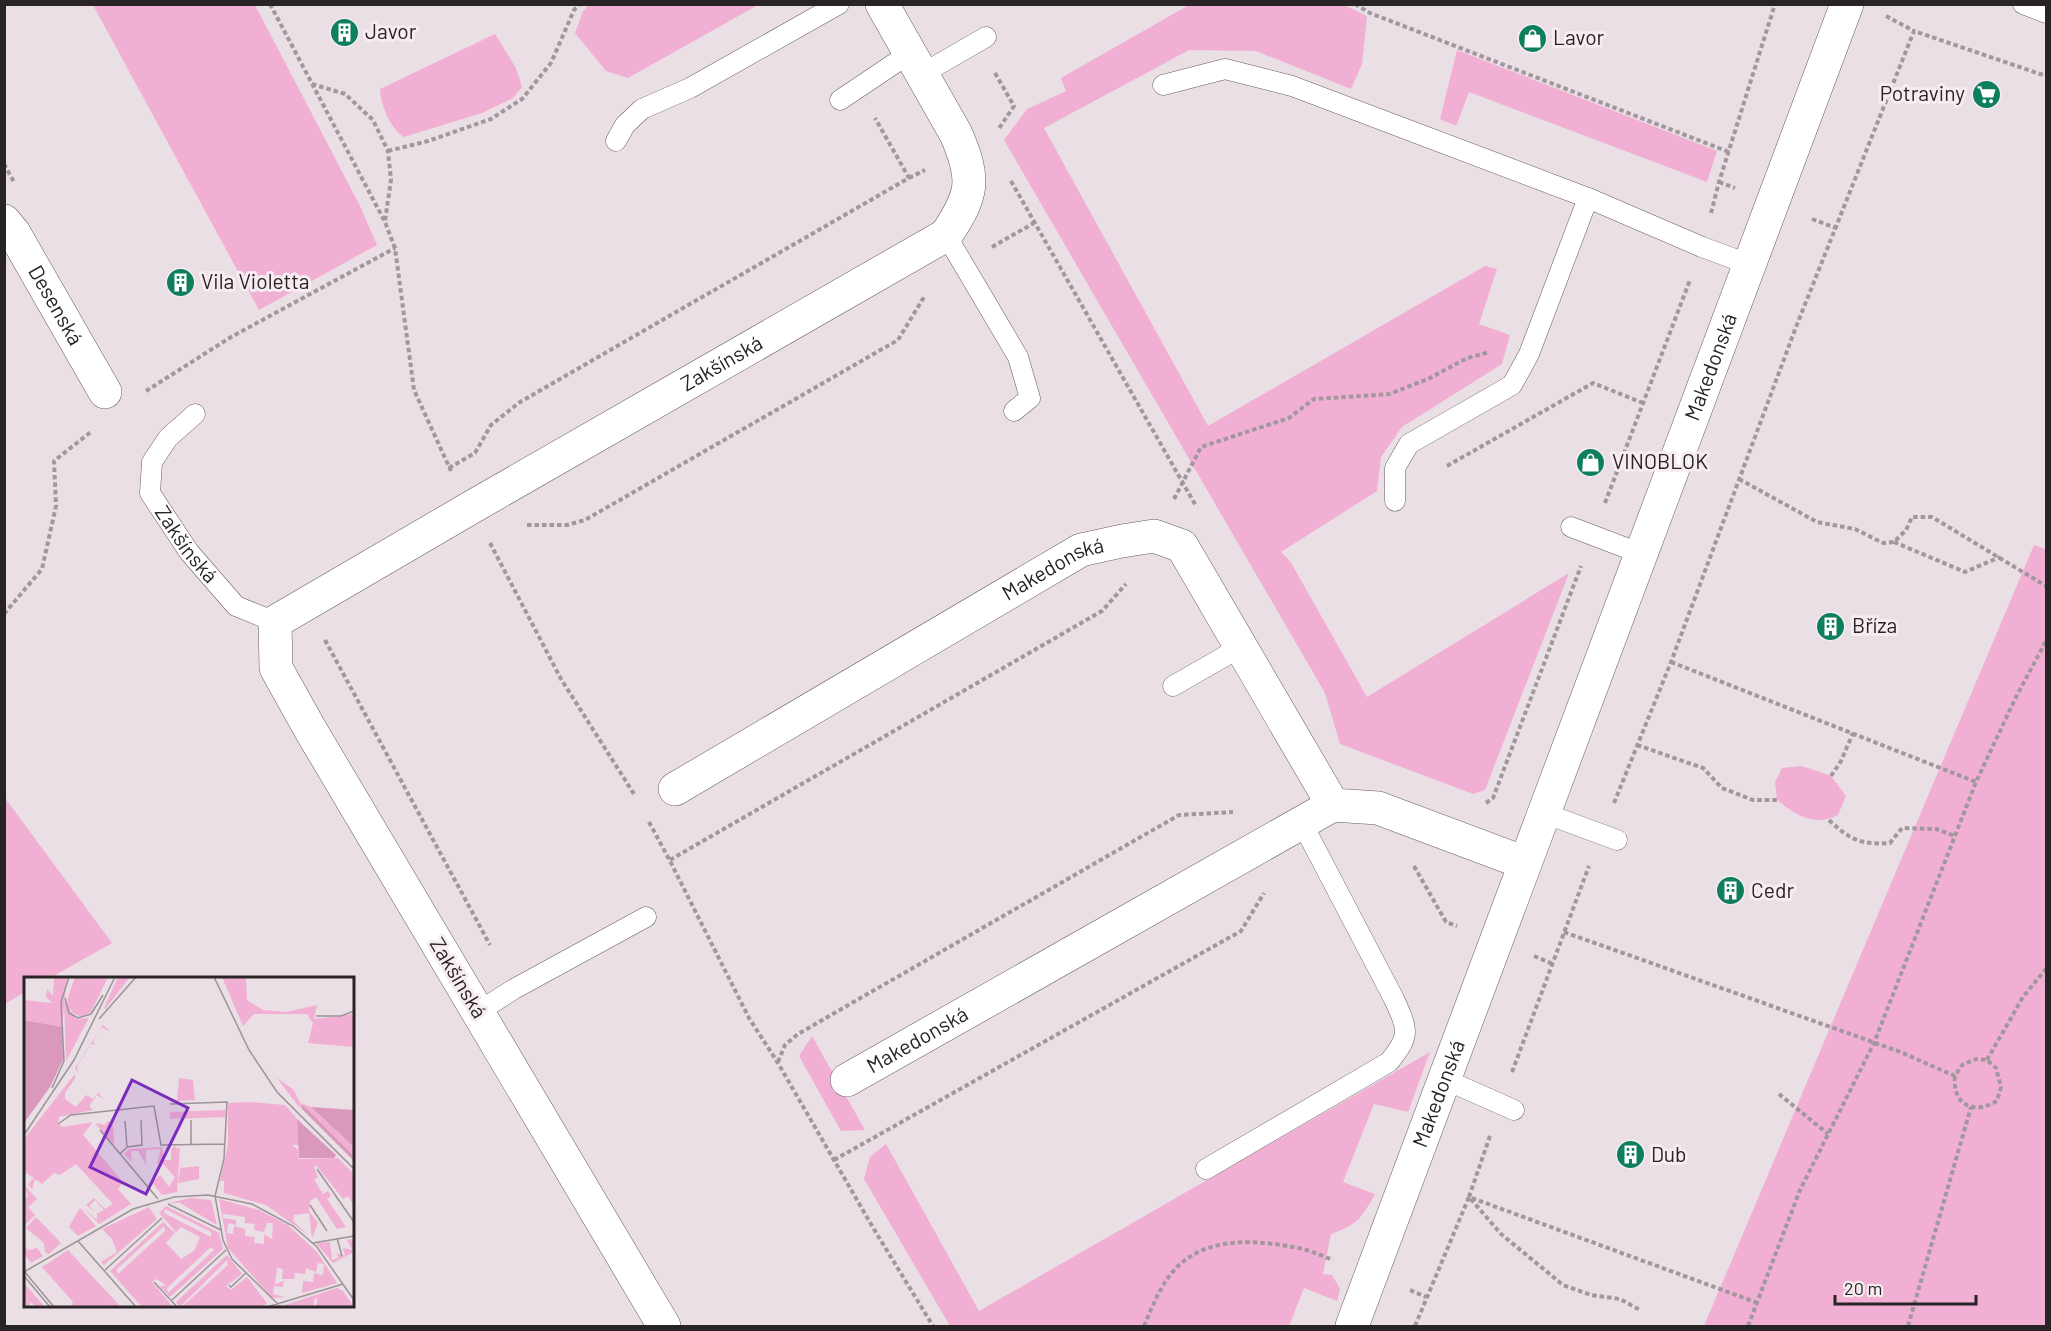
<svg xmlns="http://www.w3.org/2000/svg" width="2051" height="1331" font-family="Barlow,sans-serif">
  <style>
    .green { fill: #f1afd4 }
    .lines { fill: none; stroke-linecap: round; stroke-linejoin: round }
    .service-casing { stroke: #675d62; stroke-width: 21 }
    .minor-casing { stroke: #675d62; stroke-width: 34 }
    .path { stroke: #a0989c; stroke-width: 4; stroke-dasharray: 4.5 3; stroke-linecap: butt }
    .service { stroke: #fff; stroke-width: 20 }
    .minor { stroke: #fff; stroke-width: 33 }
    .labels { text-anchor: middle; stroke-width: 6; stroke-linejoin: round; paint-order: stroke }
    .poi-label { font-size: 21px; fill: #282426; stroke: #f6ecf1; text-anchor: start }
    .street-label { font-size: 21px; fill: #282426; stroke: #f6ecf1 }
    .inset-road { fill: none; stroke: #9c9498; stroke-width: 1.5 }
    .view { fill: #7b2cbf; fill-opacity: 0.15; stroke: #7b2cbf; stroke-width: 3 }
    .inset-edge { fill: none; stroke: #282426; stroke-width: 3 }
  </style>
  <rect width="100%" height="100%" fill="#e9dfe4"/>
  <path class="green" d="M590,4H758V5L628,78L606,71L575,33L583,11Z
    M93,5H255L360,206L377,245L259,310Z
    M1189,5H1344L1367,16L1362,64L1351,89L1256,51L1189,50L1044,128L1208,426L1485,266L1497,269L1479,324L1510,335L1502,364L1402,427L1381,457L1377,491L1281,552L1290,561L1367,697L1569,573L1485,790L1473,794L1340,744L1325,693L1004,140L1027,109L1066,91L1061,78Z
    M495,34L516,68L522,87L513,98L482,113L404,137C390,128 381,106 380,89Z
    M1457,50L1717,151L1707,182L1469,92L1456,126L1440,119Z
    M2034,545L2046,549V1326H1704Z
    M1802,766L1831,776L1846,796L1838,815C1815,827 1796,816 1777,800L1775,782L1782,768Z
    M5,798L112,943L50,978H26L25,992L5,1004Z
    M812,1036L865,1130L841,1131L799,1056Z
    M1430,1052L1408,1112L1374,1104L1343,1182L1375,1194C1361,1219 1358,1224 1331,1234L1323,1274L1332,1275L1340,1289L1337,1301L1304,1288L1289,1326H950L864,1179L870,1157L886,1144L979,1311Z"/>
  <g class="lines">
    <defs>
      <g id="service">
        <path d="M2023,4L2046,13"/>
        <path d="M922,74L986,37"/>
        <path d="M1163,85L1225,69L1292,86L1588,198L1702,247L1751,265"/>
        <path d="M840,100L910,53"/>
        <path d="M616,141L625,125L642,109L690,88L839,4"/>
        <path d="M946,235L1018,357L1030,398L1014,411"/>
        <path id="s1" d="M195,414L168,438L152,462L150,493L189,552L236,606L275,622"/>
        <path d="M1395,501V468L1409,444L1512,385L1529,354L1588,198"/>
        <path d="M1571,527L1642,554"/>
        <path d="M1173,686L1241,647"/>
        <path d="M1544,813L1617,840"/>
        <path d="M478,1012L514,989L646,917"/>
        <path d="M1444,1079L1514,1110"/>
        <path d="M1206,1169L1389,1062C1411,1035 1408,1030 1394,999L1302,823"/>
      </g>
      <g id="minor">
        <path id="s2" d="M4,221L14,233L105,392"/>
        <path id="s3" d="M675,789L1081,550L1122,541L1154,536L1182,546L1333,805L1378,808L1525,863"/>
        <path id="s4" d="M847,1080L1333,805"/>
        <path id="s5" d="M664,1326L310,729L276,668L275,622L472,507L946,235C973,195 976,180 956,134L882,4"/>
        <path id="s6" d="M1352,1326L1847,4"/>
      </g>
    </defs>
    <use href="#service" class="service-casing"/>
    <use href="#minor" class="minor-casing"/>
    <path class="path" d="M270,4L385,222L395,248L414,390L451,471
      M1355,4L1370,13L1729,152
      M1886,16L1914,31
      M995,73L1014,106L998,130
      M312,84L345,94L373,120L388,151L391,180L385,221
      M388,151L428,141L491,119L522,99L551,63L574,10L580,4
      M4,164L14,182
      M909,178L925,170
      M1011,181L1196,506
      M1719,182L1735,188
      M1711,213L1719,182L1775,4
      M1812,219L1836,228
      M992,247L1034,223
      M146,391L231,337L395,248
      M1447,466L1593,383L1643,403
      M449,468L475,453L491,425L520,402L909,178L875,118
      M1739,479L1817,522L1855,529L1883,543L1894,542L1906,530L1912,517H1932L2046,586
      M1174,499L1201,447L1289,418L1314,399L1389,394L1428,379L1467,358L1490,352
      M1605,503L1690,280
      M527,525H567L585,520L898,340L924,297
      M1894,542L1965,572L2000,557
      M490,543L561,679L634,794
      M4,614L42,569L56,506L54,461L92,431
      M325,640L490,945
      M1671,662L1976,782
      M1637,745L1703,768L1722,788L1753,800H1777
      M1831,776L1841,761L1853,733
      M1486,803L1493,798L1581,566
      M1614,803L1671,662L1796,327L1914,31L2046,76
      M1829,820C1850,840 1861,845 1890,843L1902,828L1936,829L1955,836
      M649,822L670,861L749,1018L778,1063L872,1226L933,1326
      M670,860L1102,611L1126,584
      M1414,866L1446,922L1457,926
      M1564,932L1898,1051L1955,1076L1962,1065L1976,1059L1987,1060L1996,1068L2001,1087L1997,1101C1974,1115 1952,1105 1955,1076
      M1534,956L1553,964
      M1987,1060L2023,997L2046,969
      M778,1062L785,1045L798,1034L1179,815L1233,812
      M1512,1072L1589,866
      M1779,1094L1828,1134
      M1490,1136L1469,1197L1758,1303
      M834,1160L1241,931L1264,893
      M1410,1290L1426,1297
      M1144,1326C1153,1305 1161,1283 1178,1266C1209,1236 1259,1240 1298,1248C1310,1250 1322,1256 1333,1260
      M1415,1326L1469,1197L1501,1234L1563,1285L1591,1295L1620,1299L1640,1310
      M1748,1326L1800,1190L1874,1043L1976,782L2016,697L2046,641
      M1908,1326L1971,1107"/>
    <use href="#service" class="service"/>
    <use href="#minor" class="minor"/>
  </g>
  <defs>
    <symbol id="building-disc" viewBox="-11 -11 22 22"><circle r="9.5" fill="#0e7f5c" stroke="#f6ecf1"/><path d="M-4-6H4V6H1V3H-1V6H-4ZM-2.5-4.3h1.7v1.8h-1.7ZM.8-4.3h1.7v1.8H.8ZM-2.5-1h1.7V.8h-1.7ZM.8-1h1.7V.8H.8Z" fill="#fff"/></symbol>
    <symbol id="shop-disc" viewBox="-11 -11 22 22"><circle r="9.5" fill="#0e7f5c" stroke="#f6ecf1"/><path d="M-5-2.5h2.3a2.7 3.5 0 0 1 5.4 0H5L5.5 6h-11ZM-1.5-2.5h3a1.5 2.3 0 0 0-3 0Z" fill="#fff"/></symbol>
    <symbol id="supermarket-disc" viewBox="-11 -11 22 22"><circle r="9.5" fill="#0e7f5c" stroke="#f6ecf1"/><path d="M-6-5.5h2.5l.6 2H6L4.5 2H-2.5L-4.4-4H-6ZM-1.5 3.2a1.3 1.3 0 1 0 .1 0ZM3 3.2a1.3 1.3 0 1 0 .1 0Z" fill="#fff"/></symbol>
  </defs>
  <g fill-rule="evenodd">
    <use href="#building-disc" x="328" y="16" width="33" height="33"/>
    <use href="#shop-disc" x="1516" y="22" width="33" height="33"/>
    <use href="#supermarket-disc" x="1970" y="78" width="33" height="33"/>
    <use href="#building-disc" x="164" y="266" width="33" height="33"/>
    <use href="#shop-disc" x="1574" y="446" width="33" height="33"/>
    <use href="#building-disc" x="1814" y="610" width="33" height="33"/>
    <use href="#building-disc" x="1714" y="874" width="33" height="33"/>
    <use href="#building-disc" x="1614" y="1138" width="33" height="33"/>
  </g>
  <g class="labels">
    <g class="poi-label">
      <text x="365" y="39">Javor</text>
      <text x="1553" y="45">Lavor</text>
      <text x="1965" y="101" text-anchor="end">Potraviny</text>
      <text x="201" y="289">Vila Violetta</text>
      <text x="1612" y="469">VINOBLOK</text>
      <text x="1852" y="633">Bříza</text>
      <text x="1751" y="898">Cedr</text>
      <text x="1651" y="1162">Dub</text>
    </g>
    <g class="street-label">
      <text dy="7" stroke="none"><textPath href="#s2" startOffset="99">Desenská</textPath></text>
      <text dy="7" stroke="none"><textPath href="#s5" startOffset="1326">Zakšínská</textPath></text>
      <text dy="7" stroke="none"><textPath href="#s6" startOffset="1024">Makedonská</textPath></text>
      <text dy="7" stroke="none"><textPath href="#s1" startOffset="159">Zakšínská</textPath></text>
      <text dy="7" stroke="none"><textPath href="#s3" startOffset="438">Makedonská</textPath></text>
      <text transform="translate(458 978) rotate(59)" y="7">Zakšínská</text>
      <text dy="7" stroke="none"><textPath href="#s4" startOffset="81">Makedonská</textPath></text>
      <text dy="7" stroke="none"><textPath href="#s6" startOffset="248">Makedonská</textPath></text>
    </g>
  </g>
  <g transform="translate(24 977)">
    <rect width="330" height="330" fill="#e9dfe4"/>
    <path d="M30,0H43L38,50L0,43V23L29,26L22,20L23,12L29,19ZM51,0H84L67,35L57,40L47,35L43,23ZM94,0H106L81,32L80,31ZM198,0H222L223,23L239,33L263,35L293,28L290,42L330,37V70L284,66L289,46L283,37H230L219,49ZM40,20L52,42L65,41L42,84ZM79,48L87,55L77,50L69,65L71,68L67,67L53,89L54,97L51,91ZM50,98L52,100L41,116V122L52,130L62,118L69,122L74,116L81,123L73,118L65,129L69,133L35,140L34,146L38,150L69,145L59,158L99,205L94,212L107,227L75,247L59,231L73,243V237L80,233L71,223L65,229L71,235L62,228L70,221L81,232L89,227L52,187L36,198L30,196L18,207L11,202L8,212L4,207L10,201L0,195V162ZM155,101L169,103L171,123L153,124ZM253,101L270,113L276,126L287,130L330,170V179L280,129L275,130ZM226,125L261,128L273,142L275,168H268L274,173L275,182L314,181L330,197V229L324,219L319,222L292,188L290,190L294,200L290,203L299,217L304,214L307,219L303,222L322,250L313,252L292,220L286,224L285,234L294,246L288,261L285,236L270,238L269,244L284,258L242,228L200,216V204H196L204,168V126ZM201,133V140L146,142V135ZM84,144L98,145H89L90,169L71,146L81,148ZM151,169L154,172L156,169L153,215L138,218L128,205L136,198L145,210L151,200L138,186H133L137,172L122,173V188L114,174H107L108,185L100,177L105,172L138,170L140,183H147V172ZM157,186V191L175,189V202L154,206ZM0,208L13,222L4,230L11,238L0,249V223L4,219ZM166,221L187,223L193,248L156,226H145ZM195,222L235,233L264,248L293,275L313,306L278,316L279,304L289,305L290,296L299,298L300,287L294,286L292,295L282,291L281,297L271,296L270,302H258L259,292L253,291L251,307L260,304L259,310L250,309L249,317L261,320L248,321L204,271ZM199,237L221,240V246L231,247L230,253L240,255L243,246H249L248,262L240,257V267L230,266L231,260L221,259V252L210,249L209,257L203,256L204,246L212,248V243L199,241ZM142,229L195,256L199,272L146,320L136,309H141L139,306L132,302L128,305L149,330H118L86,294L139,245L151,256L142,266L157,282L170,274L176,260L157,250L152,255L135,236ZM141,232L187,255V260L140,236ZM140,249L141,254L94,297L93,292ZM187,270L190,273L144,316L143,311ZM125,230L133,242L80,288L77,285L93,275L88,262L78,252ZM56,231L72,249L54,259L45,250ZM12,240L37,266L25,277L21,275L20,266L2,251ZM330,262V275L309,286L292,266L306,265L308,283L314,281L313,276L321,279L319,271L328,273L323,263ZM0,267L4,273L13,271L19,279L7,286L0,277ZM44,273L97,330H46L49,325L18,290ZM203,278L218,297L202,309L207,313L223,300L243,326L238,330H158L204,288L203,283L156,330L152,325ZM0,306L18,327L19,330H11L7,325L5,330H0ZM313,311L319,314L330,330H291L294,323L291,321L289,330L258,329Z" fill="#f1afd4" fill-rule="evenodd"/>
    <path d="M0,43L38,50L39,83L26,110L0,146ZM279,128L330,179V184L277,131ZM287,130L330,133V170ZM273,142L312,178L310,181H275Z" fill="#da98bd"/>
    <path class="inset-road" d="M190,0L225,73L253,115L330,192M41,21L45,36L54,41L67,37L79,18M292,39H317L330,34M75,42L112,0M28,111L40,84L37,25L45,0M146,127L203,125L200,182L191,219L199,263L208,282L257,330M167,143V167M101,144L103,170M34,147L47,138L130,129L137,168L201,167M76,153L134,222M0,158L50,83L91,0M96,177L103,170L118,168L117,143M293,192L330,245M144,227L197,253M286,228L303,254M313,261L318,279M54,264L112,330M289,266L330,259M81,293L138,241M0,294L30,330M0,295L109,232L150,220L184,218L228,227L269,249L293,270L330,323M0,299L26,330M130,305L153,330M205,308L207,310L222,296M148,323L202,273M243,330L319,307"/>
    <path class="view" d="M108,103L164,131L122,217L66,190Z"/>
    <rect width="330" height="330" class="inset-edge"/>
  </g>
  <rect width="2051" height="1331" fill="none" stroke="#282426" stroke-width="12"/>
  <path d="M1835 1295v9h141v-9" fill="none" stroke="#282426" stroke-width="3"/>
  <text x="1844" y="1295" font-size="18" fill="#282426" stroke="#f6ecf1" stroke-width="4.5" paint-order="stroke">20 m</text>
</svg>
